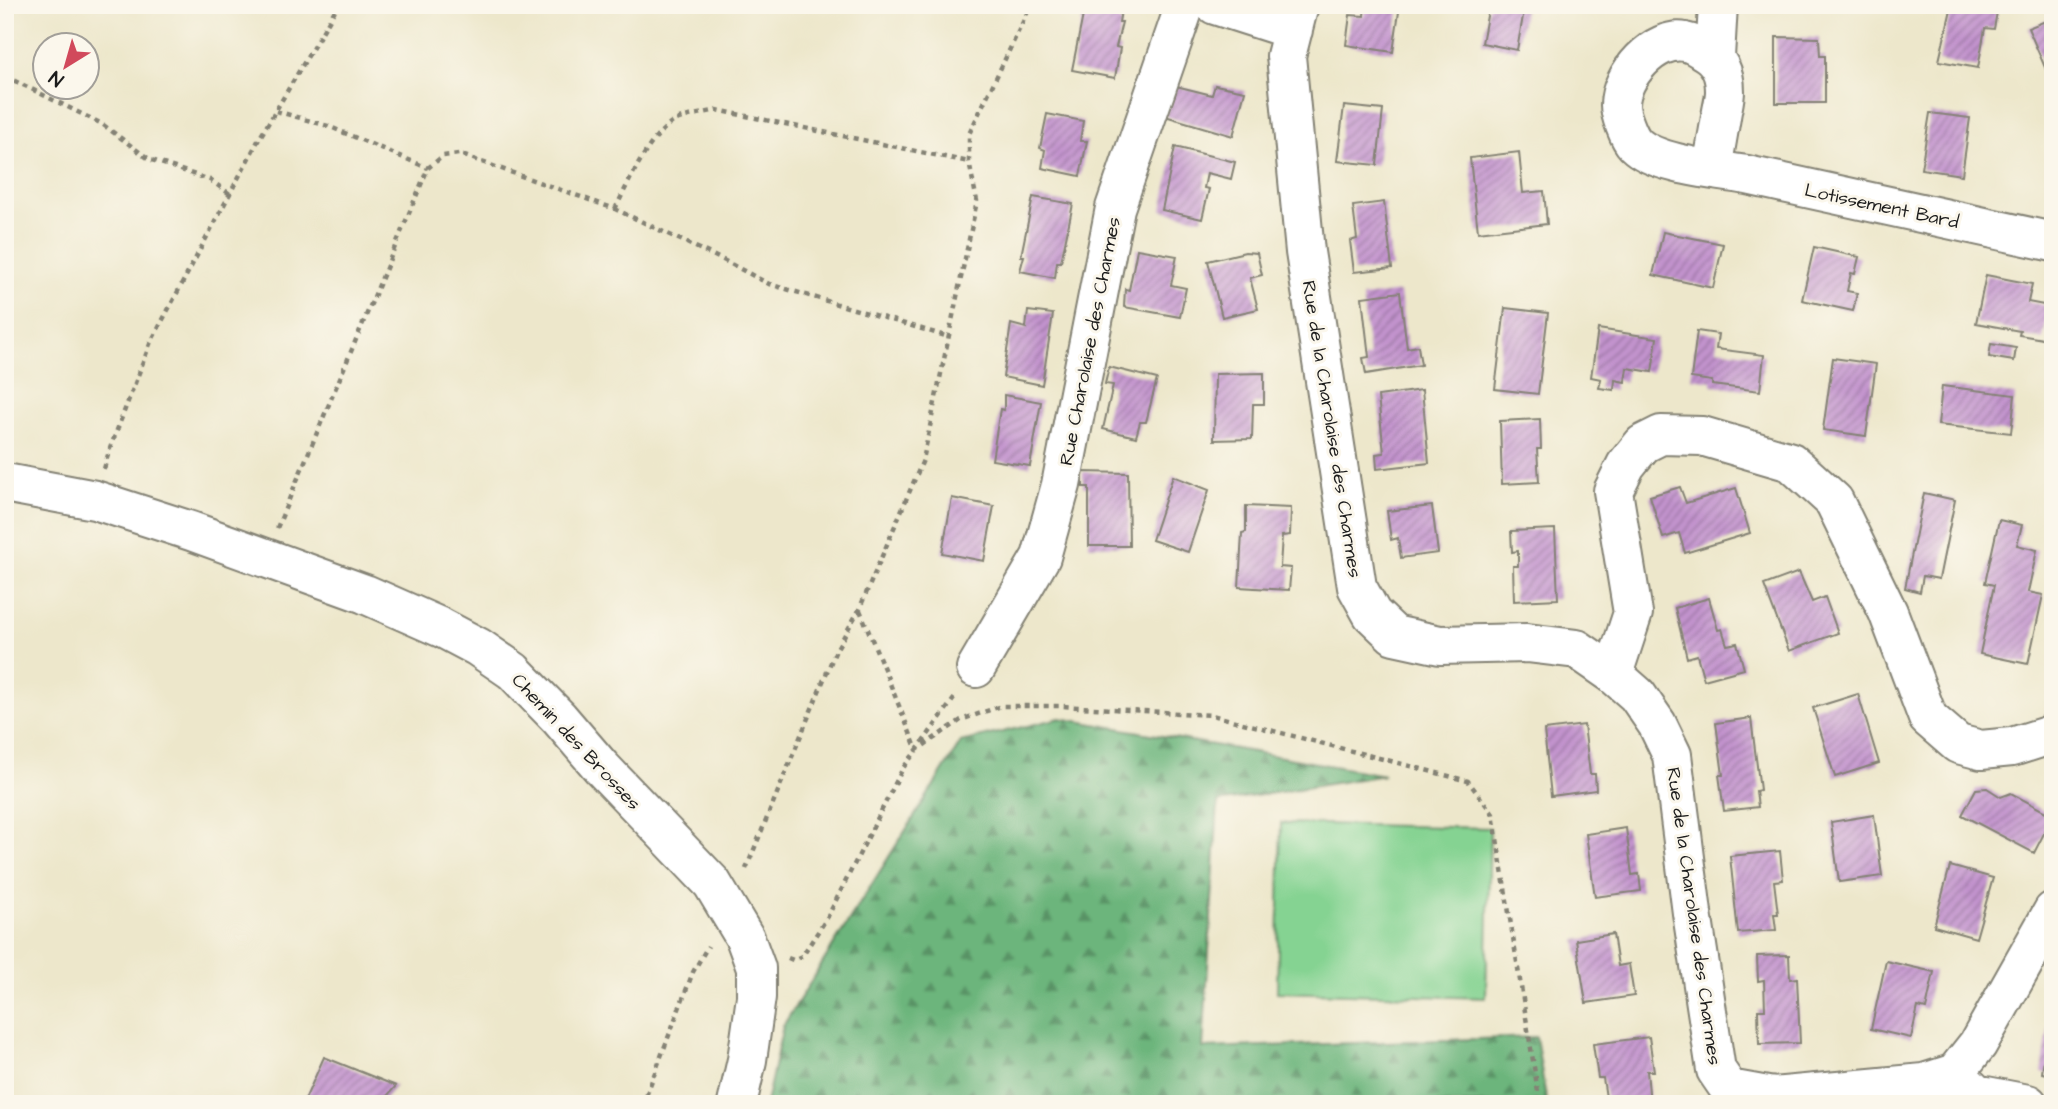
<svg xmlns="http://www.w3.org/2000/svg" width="2058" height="1109" font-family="'Architects Daughter',sans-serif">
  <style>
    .forest { fill: url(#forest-firs); stroke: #44684c; stroke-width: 2 }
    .park { fill: #85d392; stroke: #507857; stroke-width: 2 }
    .building { fill: url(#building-hatch) }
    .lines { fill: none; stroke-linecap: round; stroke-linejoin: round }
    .minor-casing { stroke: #848274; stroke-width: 42 }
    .path { stroke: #848274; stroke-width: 4.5; stroke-dasharray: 5 5; stroke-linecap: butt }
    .minor { stroke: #fff; stroke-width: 38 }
    .labels { text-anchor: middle; stroke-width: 6; stroke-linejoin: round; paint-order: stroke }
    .street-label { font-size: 19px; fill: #1c1c1c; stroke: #fbf7ec }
  </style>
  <defs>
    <pattern id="forest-firs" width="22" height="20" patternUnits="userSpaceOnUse" patternTransform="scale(1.75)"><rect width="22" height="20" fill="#6cb57c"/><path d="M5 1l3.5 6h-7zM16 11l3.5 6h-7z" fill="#589265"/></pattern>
    <pattern id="building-hatch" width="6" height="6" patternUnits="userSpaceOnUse" patternTransform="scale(1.75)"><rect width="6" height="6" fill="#c293cd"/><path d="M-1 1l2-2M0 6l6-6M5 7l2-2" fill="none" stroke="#9d77a6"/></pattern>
  </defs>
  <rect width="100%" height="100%" fill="#fbf7ec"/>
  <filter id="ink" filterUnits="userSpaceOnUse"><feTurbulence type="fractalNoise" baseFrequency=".0143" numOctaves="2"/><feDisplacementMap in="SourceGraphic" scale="14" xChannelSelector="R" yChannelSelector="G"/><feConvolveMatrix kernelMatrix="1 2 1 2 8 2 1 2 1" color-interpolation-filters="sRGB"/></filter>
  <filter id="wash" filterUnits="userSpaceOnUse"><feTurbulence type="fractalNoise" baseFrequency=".00686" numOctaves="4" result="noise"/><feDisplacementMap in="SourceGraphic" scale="28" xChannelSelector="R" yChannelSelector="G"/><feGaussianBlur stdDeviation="1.57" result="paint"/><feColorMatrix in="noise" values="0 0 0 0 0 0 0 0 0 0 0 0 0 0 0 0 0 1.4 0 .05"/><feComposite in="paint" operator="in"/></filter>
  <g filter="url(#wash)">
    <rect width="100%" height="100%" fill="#ede7cb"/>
    <path class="forest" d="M1060,718L1384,775L1218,802L1203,1048L1536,1037L1547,1104H924L897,1091L891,1104L766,1103L783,1026L961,742Z"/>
    <path class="park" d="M1281,823L1490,828L1486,998L1277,992Z"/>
    <g id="blocks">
      <path class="building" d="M1085,5H1122L1119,22H1122L1116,47L1120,48L1115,78L1072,70Z
        M1365,5H1400L1393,52L1346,45L1350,15L1364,16Z
        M1489,5H1525L1517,50L1482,43Z
        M1952,5H1970L1997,12L1994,29L1985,28L1978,68L1939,61Z
        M2053,18V80L2050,79L2028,28Z
        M1776,37L1819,38L1820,56H1825V103H1776Z
        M1172,85L1212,95L1215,85L1245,91L1233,136L1165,116Z
        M1344,106L1383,110L1377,165L1337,161Z
        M1930,113L1970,118L1962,175L1921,169Z
        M1047,114L1083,121L1080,141H1087L1080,176L1042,168L1045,150L1040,148Z
        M1175,147L1235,162L1231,179L1207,173L1204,188L1209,189L1202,219L1162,210Z
        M1519,152L1523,193L1544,191L1547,224L1478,232L1470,158Z
        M1033,197L1073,204L1061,262H1057L1055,278L1020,271L1024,256H1021Z
        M1384,202L1392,268L1354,272L1350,241L1357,239L1353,206Z
        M1663,232L1723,244L1713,288L1653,275Z
        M1814,247L1859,257L1855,274L1851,273L1847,291L1857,293L1853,311L1802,300Z
        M1137,249L1177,256L1171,285L1186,288L1180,317L1124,307L1125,289L1129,290Z
        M1245,252L1257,253L1262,275L1250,278L1258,309L1222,317L1208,261Z
        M1986,275L2032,284L2028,302L2049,306L2043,339L2019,335L2020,331L1976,323Z
        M1400,292L1407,348L1418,346L1421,365L1366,374L1363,358L1369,357L1362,297Z
        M1505,308L1548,313L1538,394L1495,389Z
        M1028,311L1053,314L1042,385L1003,377L1011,324L1026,328Z
        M1598,329L1657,338L1652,372L1627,368L1625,382L1615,380L1614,390L1599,388L1601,379L1591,377Z
        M1697,331L1718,334L1716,349L1764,355L1760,391L1712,385V381L1691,378Z
        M1991,344L2016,348L2014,361L1989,357Z
        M1833,358L1876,364L1866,436L1823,430Z
        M1109,367L1157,379L1146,422H1140L1136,437L1103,429L1113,385L1105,384Z
        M1264,373V404H1253L1252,439L1214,440L1215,374Z
        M1942,386L2015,395L2011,433L1938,425Z
        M1422,390L1429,463L1377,469L1376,454L1384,453L1378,396Z
        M1004,395L1041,402L1030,466L992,460L1000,409L1004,410Z
        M1540,419L1541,449H1537L1539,482L1502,484L1500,421Z
        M1083,472L1128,473L1129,546H1089V487H1083Z
        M1173,476L1209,490L1188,552L1152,540Z
        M1680,487L1686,503L1736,488L1750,533L1685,553L1679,533L1663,538L1650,496Z
        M1924,493L1955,500L1939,579L1923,576L1920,592L1905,588Z
        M952,498L994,506L984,561L942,553Z
        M1246,506L1291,508L1290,535L1282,536L1280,567L1291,568L1289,590L1239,587L1242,533L1246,532Z
        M1432,506L1438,553L1401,558L1398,538L1391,540L1387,511Z
        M1999,520L2022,525L2017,545L2037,550L2028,592L2043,595L2028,664L1980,654L1994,585L1985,583Z
        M1555,529L1558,599L1514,601L1513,566H1518V551L1512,552L1511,531Z
        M1799,572L1812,602L1825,597L1838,633L1789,651L1764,585Z
        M1709,598L1718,630L1722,629L1727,645L1737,643L1744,669L1704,680L1697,655L1687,658L1675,608Z
        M1858,694L1879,763L1835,777L1813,708Z
        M1751,718L1760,790L1756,791L1758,807L1724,811L1719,775H1723L1716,723Z
        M1584,725L1590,774H1595L1596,790L1551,796L1544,730Z
        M1987,788L2001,797L2011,793L2053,816L2034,853L1962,815L1976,789Z
        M1874,815L1882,876L1839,882L1831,822Z
        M1626,828L1632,875L1639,874L1641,891L1595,897L1586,834Z
        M1780,851L1783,880L1774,881L1778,914H1774L1776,930L1738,933L1730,856Z
        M1950,866L1993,878L1976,938L1934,926Z
        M1613,934L1618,966L1629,964L1634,996L1586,1003L1576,940Z
        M1789,955L1790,979L1797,978L1800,1043L1759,1044L1758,1010H1765L1764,980L1758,981L1757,956Z
        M1886,961L1934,972L1926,1009L1918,1007L1911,1038L1871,1029Z
        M2051,1010H2053V1075L2042,1073Z
        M1649,1037L1654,1071H1647L1650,1103L1607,1104L1603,1078H1598L1593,1044Z
        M324,1057L396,1086L380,1104H303Z"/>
    </g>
  </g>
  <g filter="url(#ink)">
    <use href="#blocks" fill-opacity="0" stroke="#848274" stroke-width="2"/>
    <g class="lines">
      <defs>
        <path id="minor" d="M1215,5L1293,30
          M1299,5L1286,56L1305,252L1357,587L1372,614L1394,635L1440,645L1527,643L1577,649L1613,674L1637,695L1657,724L1672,755L1692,913L1716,1070L1729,1089L1773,1097L1924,1083L1955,1073L1978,1044L2053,911
          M1715,57L1718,5
          M1712,169C1715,152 1718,134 1721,117C1722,109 1725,99 1725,91C1725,74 1719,59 1704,51C1698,47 1692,43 1685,42C1655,36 1620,76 1620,105C1620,115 1629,138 1635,144C1656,165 1718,170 1747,175L2053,242
          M5,483L95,500L191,531L365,594L442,628L478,647L513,671L559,718L601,767L712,883L745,938L756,968V997L747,1060L737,1104
          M976,668L1041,557L1061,485L1115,208L1185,5
          M1613,674L1633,613L1613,491L1626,465L1643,444L1661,435L1702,436L1791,462L1834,501L1888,612L1928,718L1958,744L1981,750L2012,747L2053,734
          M1955,1073L1976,1094L2028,1104"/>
      </defs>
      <use href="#minor" class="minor-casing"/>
      <path class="path" d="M5,76L102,124L149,159L210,180L230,194
        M276,111L328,126L428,168
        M615,209C629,183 650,131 679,119C690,115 705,113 717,110L969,162
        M104,469L109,451L150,344L259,139L338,5
        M277,528L428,168L443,156L459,154L615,209L725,261L769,284L949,337
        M860,610L917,750L956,696
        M746,869L836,650L859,610L923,460L977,201L969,162V134L1031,5
        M788,958L793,960L802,956L827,918L903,768L917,750L961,720L1001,706H1062L1212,715L1468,781L1493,814L1540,1104
        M643,1104L693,972L708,946"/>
      <use href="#minor" class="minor"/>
    </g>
  </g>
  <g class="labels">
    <g class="street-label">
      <text transform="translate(1882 205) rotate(12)" y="7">Lotissement Bard</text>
      <text transform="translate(1089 341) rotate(-79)" y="7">Rue Charolaise des Charmes</text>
      <text transform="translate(1333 429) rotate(81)" y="7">Rue de la Charolaise des Charmes</text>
      <text transform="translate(577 741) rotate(47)" y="7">Chemin des Brosses</text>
      <text transform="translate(1695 916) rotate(82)" y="7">Rue de la Charolaise des Charmes</text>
    </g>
  </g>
  <rect width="2058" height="1109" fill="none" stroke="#fbf7ec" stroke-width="28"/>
  <g transform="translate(66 66) rotate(217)"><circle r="33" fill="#fbf7ec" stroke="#a29f99" stroke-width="2"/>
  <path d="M0-5L12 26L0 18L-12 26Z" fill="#d1495b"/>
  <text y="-10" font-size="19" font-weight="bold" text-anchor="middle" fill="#1c1c1c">N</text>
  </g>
</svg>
